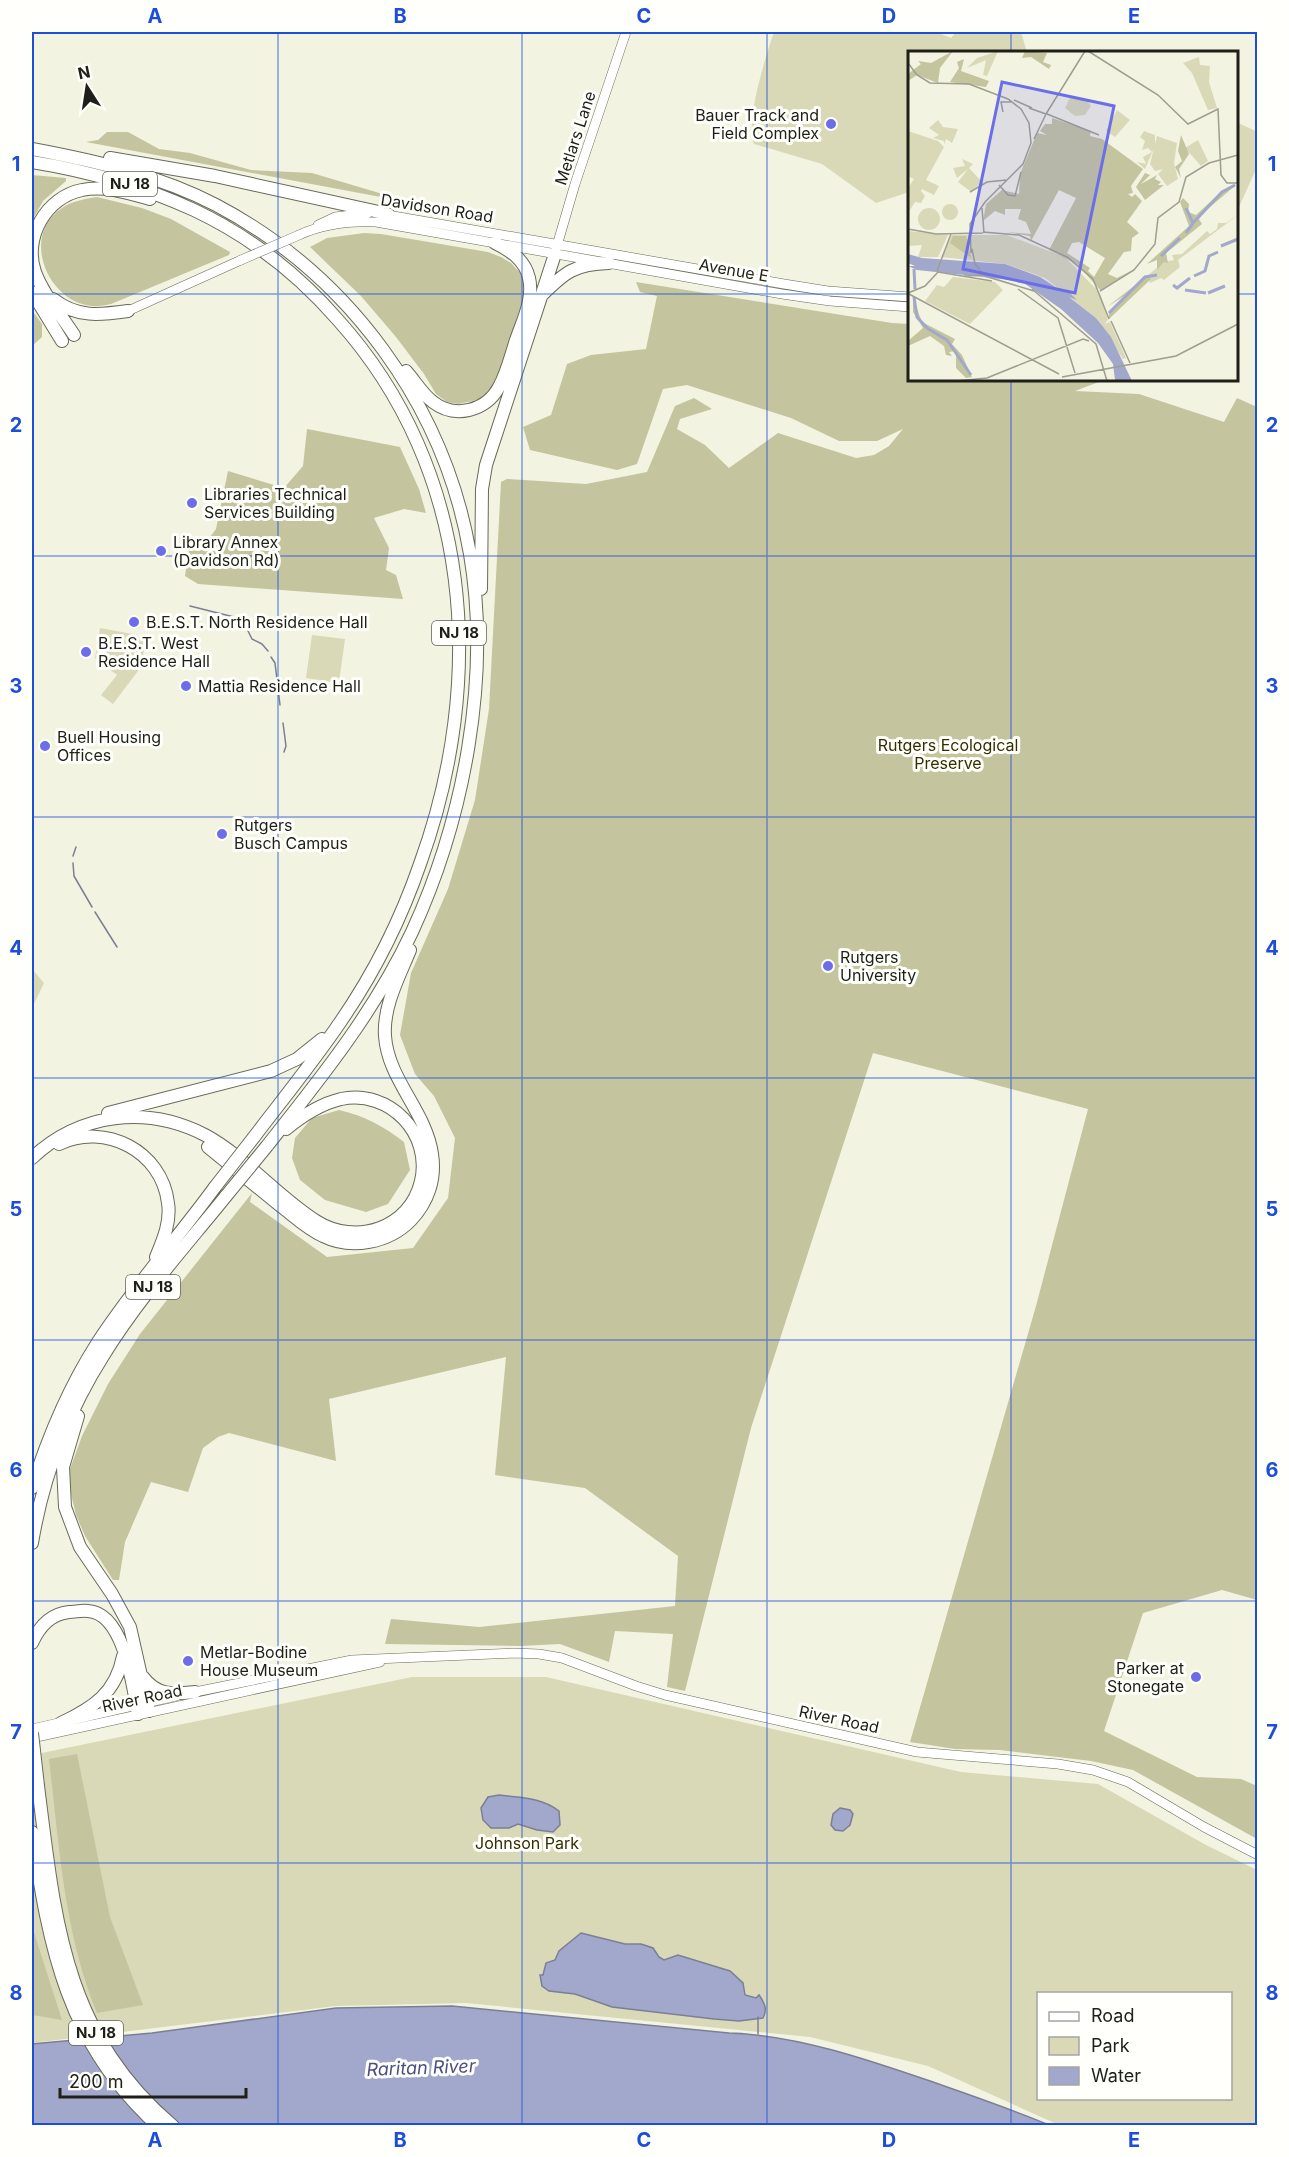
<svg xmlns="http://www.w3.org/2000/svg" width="1289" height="2157" font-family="Inter,sans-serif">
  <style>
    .green { fill: #d9d9b8; fill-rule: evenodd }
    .forest { fill: #c4c49e }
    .water { fill: #a2a8cb; stroke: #7b7f96; stroke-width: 1.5 }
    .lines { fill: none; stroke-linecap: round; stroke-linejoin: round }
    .stream { stroke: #7b7f96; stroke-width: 1.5 }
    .secondary-casing { stroke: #696a5a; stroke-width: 10 }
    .highway-casing { stroke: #696a5a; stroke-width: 14 }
    .secondary { stroke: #fff; stroke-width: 9 }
    .highway { stroke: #fff; stroke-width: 12 }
    .secondary-bridge-casing { stroke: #696a5a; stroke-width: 10; stroke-linecap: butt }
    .highway-bridge-casing { stroke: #696a5a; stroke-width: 14; stroke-linecap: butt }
    .secondary-bridge { stroke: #fff; stroke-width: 9 }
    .highway-bridge { stroke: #fff; stroke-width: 12 }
    .grid { fill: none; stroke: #1d4ed8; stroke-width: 1.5; stroke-opacity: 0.55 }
    .poi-dot { fill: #6b6ee8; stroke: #fffffb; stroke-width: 2 }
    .labels { text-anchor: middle; stroke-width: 6; stroke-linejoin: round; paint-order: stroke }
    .shield { fill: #fffffb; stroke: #62625d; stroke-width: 1.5 }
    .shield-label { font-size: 15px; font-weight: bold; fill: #1f1f19 }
    .poi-label { font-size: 16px; fill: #1f1f19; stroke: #fffffb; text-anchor: start }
    .street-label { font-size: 16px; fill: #1f1f19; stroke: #fffffb }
    .park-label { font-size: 16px; fill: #312f00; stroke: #fffffb }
    .water-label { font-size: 18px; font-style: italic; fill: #4b5082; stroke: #fffffb }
    .inset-river { fill: none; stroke: #a2a8cb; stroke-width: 3 }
    .inset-road { fill: none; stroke: #9e9e91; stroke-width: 1.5 }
    .view { fill: #6b6ee8; fill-opacity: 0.15; stroke: #6b6ee8; stroke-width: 3 }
    .inset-edge { fill: none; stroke: #1f1f19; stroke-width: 3 }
    .neatline { fill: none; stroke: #1d4ed8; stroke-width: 2 }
    .grid-label { font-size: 20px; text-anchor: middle; font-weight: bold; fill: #1d4ed8 }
  </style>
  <rect width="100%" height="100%" fill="#f3f3e1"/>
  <path class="green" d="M774,32H905L910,33L936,32L951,38L956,32H1021L1027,52H910L909,192L876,203L822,164L754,144C745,120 766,56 774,32Z
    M1236,122L1258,132L1257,167L1239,207L1237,208Z
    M100,628L133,634V637L146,639L141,667L113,704L101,695L117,675L95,658Z
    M312,635L345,639L339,683L306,678Z
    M32,969L44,983L32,1008Z
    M412,1677H546L961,1772L1098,1784L1206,1845L1257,1870V2125H1059L928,2066L810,2037L466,2003L336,2006L32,2043V1755ZM1038,1994H1230V2098H1038Z"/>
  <path class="forest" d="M107,132H128L159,149L190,153L251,170L312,173L413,203L86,142L98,140Z
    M32,175L66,178V181L43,201L32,221Z
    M97,197L142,208L171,219L230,252L229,255L111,304C105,305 98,307 92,306C47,302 20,235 62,208C72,201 85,199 97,197Z
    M364,233L381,234L488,252L501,257L511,263L522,275L524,297L495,384L482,399L458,404L447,402L436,394L424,374L396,337L361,296L310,247L327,238Z
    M636,282L892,323L909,324L910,380H1104L1075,391L1139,394L1224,422L1237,398L1257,407V1600L1222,1590L1143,1613L1104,1731L1197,1777L1241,1779L1257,1786V1839L1133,1770L1091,1761L1000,1750L955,1749L910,1742L1036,1306L1088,1109L873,1053L751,1428L685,1691L667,1687L673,1634L615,1631L609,1662L560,1644L520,1646L385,1644L391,1619L479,1627L675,1606L678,1556L585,1488L495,1475L506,1357L329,1399L336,1461L229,1433L218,1437L203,1448L188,1492L151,1482L125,1542L119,1580H113L85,1536L76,1515L67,1477L82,1436L108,1384L140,1334L252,1193L250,1202L327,1257L413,1248L448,1198L455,1138L434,1096L415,1074L400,1035L411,973L448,889L475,800L489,709L501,482L507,479L586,484L647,472L675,406L694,398L712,409L680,419L677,429L705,445L729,468L778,433L856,458L874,455L889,446L903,429L877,441H839L791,418L687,385L663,389L637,464L617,470L530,450L523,427L551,415L567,364L591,355L646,349L657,296L640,292Z
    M32,310L42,324V337L32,346Z
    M307,429L400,447L419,489L426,513L404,509L374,518L389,548L386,570L396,575L403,599L198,584L185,576L191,537L207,541L216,529L228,471L284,488L303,466Z
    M339,1110C365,1116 383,1126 404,1142L410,1170L388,1204L366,1212L325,1200L300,1180L292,1158L295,1138L312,1118Z
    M77,1754L110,1917L143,2005L97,2013C64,1933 59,1844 49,1759Z
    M32,1926L62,2020L32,2015Z"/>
  <path class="water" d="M499,1795C521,1798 541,1797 559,1811L560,1825L553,1832L537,1830L518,1824L509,1828H491L483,1820L481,1808L488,1797Z
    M840,1808L850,1810L853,1814L850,1825L843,1831L835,1830L831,1825L833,1814Z
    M581,1933L625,1944H641L653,1948L659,1957L664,1960L678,1955L730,1971L743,1983L745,1995L756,1998L759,1995C764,2002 768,2009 763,2018L739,2021L714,2019L612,2007L575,1994L549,1991L542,1986L540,1975H543L546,1963L555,1960L559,1951Z
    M452,2006L729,2033C797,2035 869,2060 933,2082C972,2096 1011,2109 1049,2125L32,2126V2044L152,2033L336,2008Z"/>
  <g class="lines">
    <path class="stream" d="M190,606L242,619L252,639L262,644L268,651
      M271,657L275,663L280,705
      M283,723L286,746L284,752
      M73,856L76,847
      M73,863L74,876L92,907
      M95,912L117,947
      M758,2034V2017"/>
    <defs>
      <path id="secondary" d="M382,214L784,284L828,291L910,297
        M318,225L335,217L368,213
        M299,235C323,224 349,221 376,222L782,294L830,301L910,307
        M556,249L575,184L626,32
        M128,311L241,260
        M190,1693L352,1660L514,1653L539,1654L562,1658L636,1686L665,1695L917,1752L1058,1764L1093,1770L1128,1782L1204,1827L1258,1855
        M32,1729L176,1696
        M32,1738L380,1662"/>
      <path id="highway" d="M32,149C96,161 158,175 216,205C349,275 445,406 470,554C491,677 464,819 412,932C375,1011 321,1078 267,1146
        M110,158L215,176L388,214
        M32,162C88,171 142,186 194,210C249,236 298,274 338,320C473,470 487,679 420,864C401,919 374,973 341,1021C314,1061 283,1099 254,1137
        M32,292L62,341
        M542,295C565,272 575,264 609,263
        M53,299C77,318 100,315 128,311
        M74,335C61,315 43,294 35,272C23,238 46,197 82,190C104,185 129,193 150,199
        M406,371C415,381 422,394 433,402C455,419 486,411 499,387C507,373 511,355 516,340C523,320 534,298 529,278C525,260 511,251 495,243
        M481,589L482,489L486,465L555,254
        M108,1113L271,1071L297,1059L322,1039
        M59,1144C105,1122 162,1151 168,1203C171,1222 163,1240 156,1257
        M208,1147C233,1167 257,1187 282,1207C295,1217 308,1229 323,1236C351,1250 389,1243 411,1220C428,1202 436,1179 432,1154C426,1111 388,1080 385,1036C383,1006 399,977 410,950
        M32,1158C80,1113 146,1105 205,1135C244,1156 278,1197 316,1221C355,1246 410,1229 421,1181C432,1134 390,1089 341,1099C320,1104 302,1116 286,1129
        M78,1416L63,1467L65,1507L80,1547L112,1594L130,1627L149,1711
        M32,1488C48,1437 69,1387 98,1342C133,1288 177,1239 215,1187
        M32,1543C43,1477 67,1413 103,1356C138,1299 184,1248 226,1196
        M32,1643C39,1627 50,1614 69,1612C75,1612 82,1610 88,1611C124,1613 133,1686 138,1714
        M143,1677C157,1696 173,1694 195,1692
        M61,1723C93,1708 116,1693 123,1656
        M38,1786C55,1919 63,2033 173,2126
        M32,1832C49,1948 67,2044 158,2126"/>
    </defs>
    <use href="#secondary" class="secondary-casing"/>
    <use href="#highway" class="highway-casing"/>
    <use href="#secondary" class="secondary"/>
    <use href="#highway" class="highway"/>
    <defs>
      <path id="secondary-bridge" d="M241,260L299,235"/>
      <path id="highway-bridge" d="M215,1187L254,1137
        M226,1196L267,1146
        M32,1733L38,1786"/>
    </defs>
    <use href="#secondary-bridge" class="secondary-bridge-casing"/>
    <use href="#highway-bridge" class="highway-bridge-casing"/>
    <use href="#secondary-bridge" class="secondary-bridge"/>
    <use href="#highway-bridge" class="highway-bridge"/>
  </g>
  <path class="grid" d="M278,32V2126M522,32V2126M767,32V2126M1011,32V52M32,294H910M1236,294H1258M1011,380V2126M32,556H1258M32,817H1258M32,1078H1258M32,1340H1258M32,1601H1258M32,1863H1258"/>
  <g class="poi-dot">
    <circle cx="831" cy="124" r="6"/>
    <circle cx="192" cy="503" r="6"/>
    <circle cx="161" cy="551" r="6"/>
    <circle cx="134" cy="622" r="6"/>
    <circle cx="86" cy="652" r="6"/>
    <circle cx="186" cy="686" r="6"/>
    <circle cx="45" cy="746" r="6"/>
    <circle cx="222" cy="834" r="6"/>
    <circle cx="828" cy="966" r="6"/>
    <circle cx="188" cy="1661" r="6"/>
    <circle cx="1196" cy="1677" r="6"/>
  </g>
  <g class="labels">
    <g class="shield">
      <rect x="103" y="172" width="54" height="24" rx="4.5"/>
      <rect x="432" y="621" width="54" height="24" rx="4.5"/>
      <rect x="126" y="1275" width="54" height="24" rx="4.5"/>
      <rect x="69" y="2021" width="54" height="24" rx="4.5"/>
    </g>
    <g class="shield-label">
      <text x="130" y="189">NJ 18</text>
      <text x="459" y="638">NJ 18</text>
      <text x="153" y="1292">NJ 18</text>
      <text x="96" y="2038">NJ 18</text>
    </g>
    <g class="poi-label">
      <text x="819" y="121" text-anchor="end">Bauer Track and<tspan x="819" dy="18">Field Complex</tspan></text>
      <text x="204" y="500">Libraries Technical<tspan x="204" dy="18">Services Building</tspan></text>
      <text x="173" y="548">Library Annex<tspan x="173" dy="18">(Davidson Rd)</tspan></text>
      <text x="146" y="628">B.E.S.T. North Residence Hall</text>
      <text x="98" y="649">B.E.S.T. West<tspan x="98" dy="18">Residence Hall</tspan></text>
      <text x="198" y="692">Mattia Residence Hall</text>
      <text x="57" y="743">Buell Housing<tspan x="57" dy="18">Offices</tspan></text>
      <text x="234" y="831">Rutgers<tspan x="234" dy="18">Busch Campus</tspan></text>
      <text x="840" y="963">Rutgers<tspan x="840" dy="18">University</tspan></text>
      <text x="200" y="1658">Metlar-Bodine<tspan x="200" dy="18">House Museum</tspan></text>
      <text x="1184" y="1674" text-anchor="end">Parker at<tspan x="1184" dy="18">Stonegate</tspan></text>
    </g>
    <g class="street-label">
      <text transform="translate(575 138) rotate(-72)" y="6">Metlars Lane</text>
      <text transform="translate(437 208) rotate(9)" y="6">Davidson Road</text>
      <text transform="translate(734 270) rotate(10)" y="6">Avenue E</text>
      <text transform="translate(142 1698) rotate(-12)" y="6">River Road</text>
      <text transform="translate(839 1719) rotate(12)" y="6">River Road</text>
    </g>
    <g class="park-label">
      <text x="948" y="751">Rutgers Ecological<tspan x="948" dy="18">Preserve</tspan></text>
      <text x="527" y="1849">Johnson Park</text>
    </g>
    <g class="water-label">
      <text transform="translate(421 2068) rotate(-2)" y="6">Raritan River</text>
    </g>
  </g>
  <g transform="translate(908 51)">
    <rect width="330" height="330" fill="#f3f3e1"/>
    <path d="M90,0L79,25L75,24L78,9L59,17L69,7ZM291,6L292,14L302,15L301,31L309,57L300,59L284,22L275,12ZM162,47L179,49L183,55L177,64L167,65L157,57ZM209,59L222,69L207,86L198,80ZM30,69L35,76L50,78L44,92L38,88L36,94V90L25,87L31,84L21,77ZM0,80L30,90L36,96L18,129L31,135L26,144L14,138L16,134L13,140L17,145L13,152L7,151L0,162V137L6,128L1,126L0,129ZM236,80L247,84V95L237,118L229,111L238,113L235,106L244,101L240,97L234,99L237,90L232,86ZM249,85L269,92L266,112L270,128L259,135L250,123L255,118L247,120L242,113ZM290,89L300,110L293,115L277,97ZM54,108L65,113L61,117L75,132L62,140L50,131L60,118L49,127L45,117L57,115ZM34 161a8 8 0 1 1 16 0a8 8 0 1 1-16 0ZM10 168a11 11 0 1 1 22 0a11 11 0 1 1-22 0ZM330,164L270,209L272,216L256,229L253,227L242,232L239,225L256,211L266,209L264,204L274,203L299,180L302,183L309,178L310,172H318ZM0,180L40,184L30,206H10L14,194L0,195ZM44,184H99L157,206L192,242L200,269L197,273L202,271L218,307L215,308L188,267L137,227L98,213L33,206ZM45,226L87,231L95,239L62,273L17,250L29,234L36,236Z" fill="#d9d9b8"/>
    <path d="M45,0L32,17L30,32L9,24L0,30V23L13,13L10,10L23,12ZM117,0L139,2L135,11L143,14L141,18L123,6L114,7ZM56,8L53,20L81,30L78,36L42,31L51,17L49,11ZM144,67L183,80L182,85L194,88L235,118L223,135L225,142L220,143L224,146L227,143L234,150L219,171L231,182L224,187L223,200L216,201L200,223L209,227L225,219L192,239L169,213L141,199L168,147L151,139L123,190L122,185L98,181L123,183L118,171L110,168L113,158H97V164L87,160L75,170L78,153L94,139L111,143L112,123L129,82L139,84L132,80L137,73H144ZM171,191L197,207L186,226L180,220L182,217L159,202L164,192ZM273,84L281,103L271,118L273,127L267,116L274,110L270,100ZM237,122L242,124L233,133L249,124L247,128L253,131L250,134H256L237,149L228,136ZM328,134L295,162L291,168L294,173L258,202L260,212L256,211L249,219V209L239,213L281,175L272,151L275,147L281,153L280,161L288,164L314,140ZM45,185H58L63,207L42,192ZM239,225L243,228L201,268V260L219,243L199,256ZM5,247L14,271L47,288L44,293L54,304L64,326L58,327L48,317V300L41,301L44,305L38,304L36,295L22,285L0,295V290L15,277L5,261Z" fill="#c4c49e" fill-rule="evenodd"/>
    <path d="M0,203L14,207L97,213L132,226L155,241L159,239L169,249L161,246L188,267L203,286L224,330L207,329L205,313L190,292L153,258L113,230L9,219L0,215H7L0,212Z" fill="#a2a8cb"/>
    <path class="inset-river" d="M285,172L314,141L327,134M278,182L285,172L278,157M313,195L330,188M253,205L272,187M6,218L7,238M286,225L297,220L301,205L310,201M265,234L269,237L282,227M277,239L298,242M300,242L317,235M6,246L9,266L19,277L39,289L63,324M201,262L237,226L249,224"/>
    <path class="inset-road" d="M180,0L250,44L280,73L310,58L313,124L319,132H330M0,12L9,24L22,32L61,33L100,48L113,58L121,72L123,92L115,113L77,151L62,173L63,202M106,49L124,57M121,57L138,63L177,0M95,61L93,51H103M139,63L191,84L139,63M126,88L138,63M91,134L100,144L107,145L113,121M62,141L79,131L98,129M74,157L76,182M0,178L28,183L75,182M75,181L111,184L159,206L185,228L201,268M64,198L67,213L77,225L126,240M29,220L43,183M56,225L79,224M110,238L150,267L167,322M124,238L188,293L199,330M192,240L226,219L247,193L250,167L271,151L278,126L301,112L330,104M0,242L17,235L30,221L84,230M1,243L151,323M203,270L222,312M154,326L268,305L330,273M48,330L79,327L175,288L181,290"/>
    <path class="view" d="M94,31L206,55L167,242L55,218Z"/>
    <rect width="330" height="330" class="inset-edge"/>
  </g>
  <rect width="1289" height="2157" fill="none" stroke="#fffffb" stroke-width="66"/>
  <rect x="1037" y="1992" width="195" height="108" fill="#fffffb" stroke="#a5a5a1" stroke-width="1.5"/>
  <rect x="1049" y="2012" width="30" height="9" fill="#ffffff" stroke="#a5a5a1" stroke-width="1.5"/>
  <text x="1091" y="2022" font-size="18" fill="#1f1f19">Road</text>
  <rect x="1049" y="2037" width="30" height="18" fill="#d9d9b8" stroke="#a5a5a1" stroke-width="1.5"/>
  <text x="1091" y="2052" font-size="18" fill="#1f1f19">Park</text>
  <rect x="1049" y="2067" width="30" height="18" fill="#a2a8cb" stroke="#a5a5a1" stroke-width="1.5"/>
  <text x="1091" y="2082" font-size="18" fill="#1f1f19">Water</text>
  <g transform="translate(87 87) rotate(348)" stroke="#fffffb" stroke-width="4.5" paint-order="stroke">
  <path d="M0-4.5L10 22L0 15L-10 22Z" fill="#1f1f19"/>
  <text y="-9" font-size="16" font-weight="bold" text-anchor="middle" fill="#1f1f19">N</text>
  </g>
  <path d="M60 2088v9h186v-9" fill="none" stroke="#1f1f19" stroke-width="3"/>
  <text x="69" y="2088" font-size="18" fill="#1f1f19" stroke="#fffffb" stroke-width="4.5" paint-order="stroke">200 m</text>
  <rect x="33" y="33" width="1223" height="2091" class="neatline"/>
  <g class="grid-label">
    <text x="155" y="23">A</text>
    <text x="400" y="23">B</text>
    <text x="644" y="23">C</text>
    <text x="889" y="23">D</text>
    <text x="1134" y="23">E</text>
    <text x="16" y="171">1</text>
    <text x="1272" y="171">1</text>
    <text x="16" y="432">2</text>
    <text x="1272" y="432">2</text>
    <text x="16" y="693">3</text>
    <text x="1272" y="693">3</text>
    <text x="16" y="955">4</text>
    <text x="1272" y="955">4</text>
    <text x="16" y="1216">5</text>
    <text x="1272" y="1216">5</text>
    <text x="16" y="1477">6</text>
    <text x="1272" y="1477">6</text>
    <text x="16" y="1739">7</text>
    <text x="1272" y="1739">7</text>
    <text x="16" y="2000">8</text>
    <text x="1272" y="2000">8</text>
    <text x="155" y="2147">A</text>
    <text x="400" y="2147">B</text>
    <text x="644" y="2147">C</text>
    <text x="889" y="2147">D</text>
    <text x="1134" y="2147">E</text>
  </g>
</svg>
